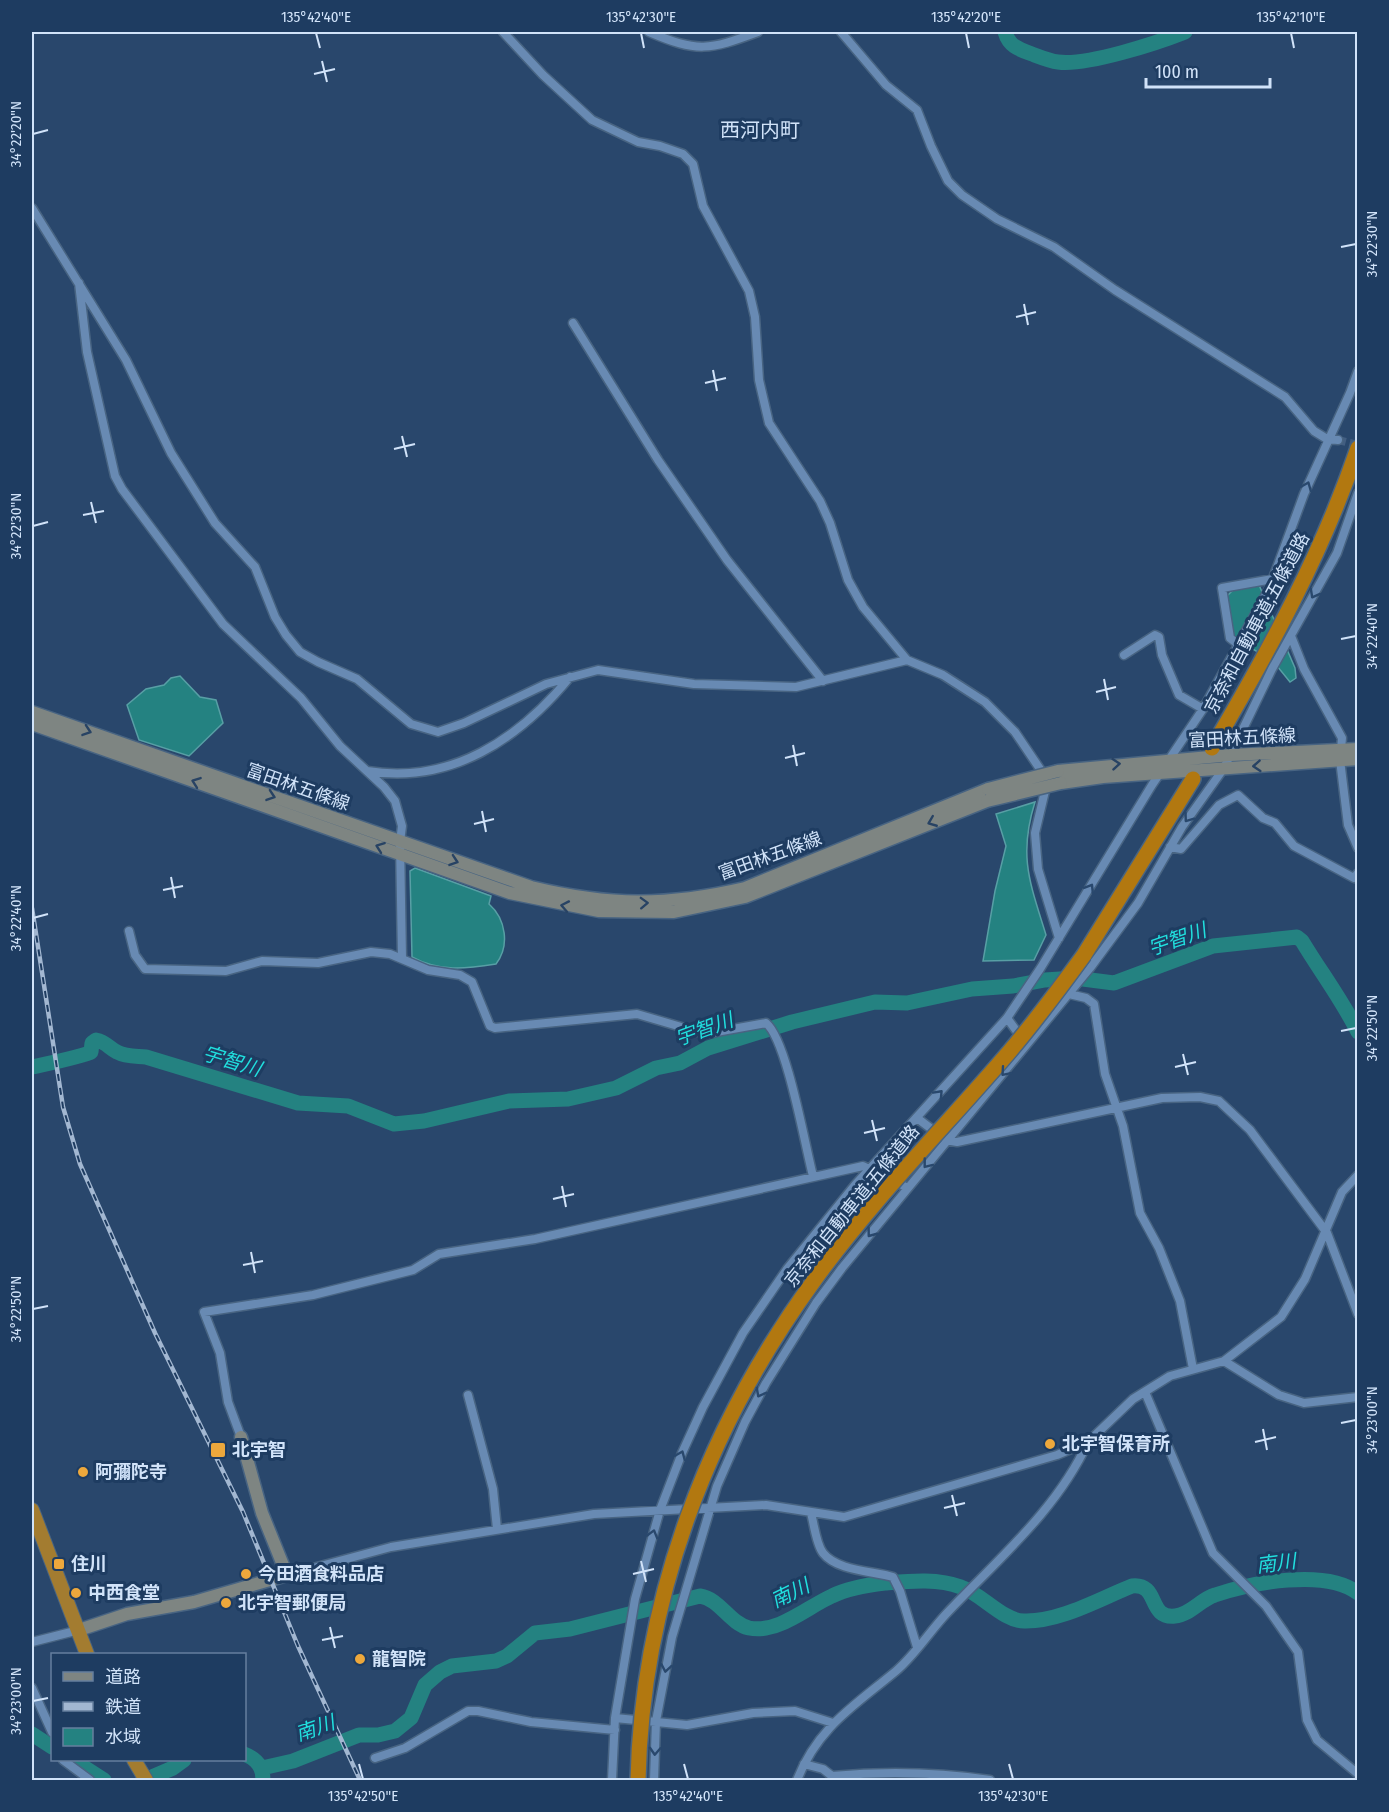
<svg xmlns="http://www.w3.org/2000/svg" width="1389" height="1812" font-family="'Fira Sans Condensed','Noto Sans JP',sans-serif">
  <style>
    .water { fill: #248281; stroke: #589fa5; stroke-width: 1.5 }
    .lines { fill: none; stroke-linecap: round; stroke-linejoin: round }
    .river { stroke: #248281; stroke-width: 15 }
    .minor-tunnel { stroke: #425e81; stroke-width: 8; stroke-dasharray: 8 4; stroke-linecap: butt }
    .minor-casing { stroke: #486482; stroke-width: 11 }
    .secondary-casing { stroke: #486482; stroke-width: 15 }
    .trunk-casing { stroke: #486482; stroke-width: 16 }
    .motorway-casing { stroke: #486482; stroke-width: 18 }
    .minor { stroke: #688ab3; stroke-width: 8 }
    .secondary { stroke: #7e8582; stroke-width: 12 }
    .trunk { stroke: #a37c30; stroke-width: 14 }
    .motorway { stroke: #b27810; stroke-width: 15 }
    .rail-casing { stroke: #a2b7d1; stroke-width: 4.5 }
    .rail { stroke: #1e3c61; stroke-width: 2; stroke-dasharray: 7; stroke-linecap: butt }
    .secondary-bridge-casing { stroke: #486482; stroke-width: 15; stroke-linecap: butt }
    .motorway-bridge-casing { stroke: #486482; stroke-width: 18; stroke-linecap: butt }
    .secondary-bridge { stroke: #7e8582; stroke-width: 12 }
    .motorway-bridge { stroke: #b27810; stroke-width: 15 }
    .oneway { stroke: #29486d }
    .oneway2 { stroke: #284364 }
    .ticks { fill: none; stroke: #d1e3f9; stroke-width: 2 }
    .poi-dot { fill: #eda83c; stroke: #1e3c61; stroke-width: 2 }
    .labels { text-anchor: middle; stroke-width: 6; stroke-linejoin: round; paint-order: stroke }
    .street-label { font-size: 18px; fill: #d1e3f9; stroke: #1e3c61 }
    .poi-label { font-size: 18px; font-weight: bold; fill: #d1e3f9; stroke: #1e3c61; text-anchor: start }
    .neighbourhood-label { font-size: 20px; fill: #d1e3f9; stroke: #1e3c61 }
    .water-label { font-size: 20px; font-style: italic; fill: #21dfde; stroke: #1e3c61 }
    .neatline { fill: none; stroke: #d1e3f9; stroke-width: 2 }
    .ticks-label { font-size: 15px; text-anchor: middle; fill: #d1e3f9 }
  </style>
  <rect width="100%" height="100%" fill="#29476c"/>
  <path class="water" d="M1259,585L1295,668L1296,678L1290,682L1273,661L1234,638L1227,596L1233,590Z
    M180,676L200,697L216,700L223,723L189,756L139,740L127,705L146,689L164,685L171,678Z
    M1035,802C1018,856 1030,883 1046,935L1034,960L983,961L995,891L1006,846L996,814Z
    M415,868L491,896L489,904C506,919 510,946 496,964C465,969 439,972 412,957L410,871Z"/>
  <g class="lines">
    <path class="river" d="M1005,32C1009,46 1018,49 1032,54C1040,57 1050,61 1058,62C1087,66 1157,43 1185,32
      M32,1067C41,1065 85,1056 91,1052L92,1043L96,1040C106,1042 109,1048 117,1052C126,1057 136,1056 146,1057L298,1103L348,1106L394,1124L424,1121L509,1101L568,1099L616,1088L656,1068L680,1063L708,1048L792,1022L875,1002L907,1003L972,989L1013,986L1045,980L1075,978L1114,983L1213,946L1297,937L1302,941C1320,971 1342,1000 1358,1032
      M32,1734L52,1747
      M244,1754C257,1759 263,1767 263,1780
      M73,1760L104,1780
      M262,1768L293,1761L359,1735H378L395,1731L411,1718L425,1685L440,1672L452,1666L496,1661L507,1656L535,1633L570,1629L700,1596C720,1599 729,1623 749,1628C778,1634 807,1607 832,1596C848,1588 867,1585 885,1583C909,1581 938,1578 961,1587C982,1594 1003,1621 1024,1621C1060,1622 1099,1599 1132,1586C1160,1583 1147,1619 1175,1616C1190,1615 1201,1599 1215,1595C1251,1583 1325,1568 1358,1593
      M145,1780L173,1768L184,1760"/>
    <path class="minor-tunnel" d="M1338,440L1358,445
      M1297,536L1330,551"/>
    <defs>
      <path id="minor" d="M503,32L543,75L592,120L638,142L660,146L683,154L693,164L703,206L749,291L755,317L759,380L769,423L820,501L830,523L848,580L863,607L907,660L943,675L985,702L1015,732L1040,769L1045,791L1035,833L1038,869L1059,938
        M649,32C698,53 709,50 758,32
        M841,32L886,85L917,110L931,146L948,181L962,195L997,219L1054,247L1115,290L1285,397L1314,431L1327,439L1338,440
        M32,208L126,360L171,453L215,523L255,567L275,617L286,635L300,652L318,662L357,679L411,724L438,732L464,723L546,684L598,670L694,684L796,687L907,660
        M79,283L87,352L115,476L122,489L223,624L301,698L340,746L384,787L395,801L402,826L400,842L402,958
        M573,323L658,460L727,560L823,681
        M1291,636L1304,669L1342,738L1340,760L1348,825L1358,848
        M1239,645L1230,638L1222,588L1273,579
        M1124,655L1155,635L1159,637L1162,655L1179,695L1203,709
        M367,771C451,785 519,739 570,677
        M1170,847L1181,849L1219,805L1238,795L1263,818L1275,823L1294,846L1354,878L1358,873
        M129,931L135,955L145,969L226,971L262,961L318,963L371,952L390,954L428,970L460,975L472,982L490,1026L495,1028L637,1014L705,1034L766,1023C787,1040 805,1146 813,1176
        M1069,994L1086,998L1094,1004L1105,1074L1123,1126L1140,1213L1159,1248L1180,1301L1193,1369
        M1007,1018L1023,1040
        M917,1118L946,1140L957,1142L1162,1098L1200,1097L1219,1101L1250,1130L1327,1233L1358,1314
        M1224,1361L1279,1395L1304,1403L1358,1397
        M1145,1392L1213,1553L1266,1606L1298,1652L1307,1720L1317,1740L1358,1774
        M468,1395L493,1489L497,1529
        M241,1437L228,1402L220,1353L204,1312L313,1295L413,1270L439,1254L535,1239L863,1166L908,1188
        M811,1513C814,1524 816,1544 823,1553C837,1571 873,1571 893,1577L900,1591L917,1647
        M287,1575L391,1547L594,1514L766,1505L844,1517L1057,1455L1088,1442L1133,1399L1170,1376L1224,1361L1281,1317L1305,1279L1342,1192L1358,1175
        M32,1642L79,1630
        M32,1688L52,1732
        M615,1718L687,1725L753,1713L795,1711L833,1723
        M375,1758L405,1748L468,1711H478L531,1722L615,1730
        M63,1760L90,1780
        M804,1764L823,1769L832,1776V1780
        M832,1776C886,1771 936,1772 990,1780
        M612,1780L615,1718L635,1599L660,1510L682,1453L703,1407L743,1333L787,1269L855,1185L1007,1018L1040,969L1152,785L1203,709L1269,589L1304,494L1350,393L1358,371
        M654,1780L656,1721L672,1637L717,1486L745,1422L766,1383L816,1303L842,1268L1090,968L1138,903L1182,827L1224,768L1272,669L1337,553L1358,493
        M797,1780C818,1727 854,1706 896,1671C915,1655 930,1631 947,1613C997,1560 1057,1510 1088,1442"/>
      <path id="secondary" d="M32,712L531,887C610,906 667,906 745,888L988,789
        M32,724L510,893L599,911L674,912L745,897L987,801
        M1058,771L1231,755L1358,749
        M1061,783L1103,777L1358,759
        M79,1630L127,1614L194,1602L287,1575L262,1513L241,1437"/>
      <path id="trunk" d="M32,1510L87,1654
        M134,1760L146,1780"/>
      <path id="motorway" d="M1212,748C1269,651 1322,554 1358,448
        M1084,955L1193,779"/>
    </defs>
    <use href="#minor" class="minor-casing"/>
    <use href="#secondary" class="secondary-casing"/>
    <use href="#trunk" class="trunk-casing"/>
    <use href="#motorway" class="motorway-casing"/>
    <use href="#minor" class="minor"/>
    <use href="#secondary" class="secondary"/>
    <use href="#trunk" class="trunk"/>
    <use href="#motorway" class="motorway"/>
    <defs>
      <path id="rail" d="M32,908L63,1107L80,1164L155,1333L243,1512L298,1646L360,1780"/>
    </defs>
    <use href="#rail" class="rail-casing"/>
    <use href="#rail" class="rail"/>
    <defs>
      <path id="secondary-bridge" d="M988,789L1058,771
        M987,801L1061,783"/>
      <path id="motorway-bridge" d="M638,1780C642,1600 707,1428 813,1282C872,1200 944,1128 1010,1051C1036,1020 1060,988 1084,955"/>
    </defs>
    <use href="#secondary-bridge" class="secondary-bridge-casing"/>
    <use href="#motorway-bridge" class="motorway-bridge-casing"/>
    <use href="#secondary-bridge" class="secondary-bridge"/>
    <use href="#motorway-bridge" class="motorway-bridge"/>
  </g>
  <defs><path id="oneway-chevron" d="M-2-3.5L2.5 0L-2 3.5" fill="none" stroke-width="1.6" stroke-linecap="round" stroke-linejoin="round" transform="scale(1.5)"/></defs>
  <g class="oneway">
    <use href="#oneway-chevron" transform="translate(1307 486) rotate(-68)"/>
    <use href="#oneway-chevron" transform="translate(1314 594) rotate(119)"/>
    <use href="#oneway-chevron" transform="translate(1188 818) rotate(126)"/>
    <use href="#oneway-chevron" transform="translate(1090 888) rotate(-58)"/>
    <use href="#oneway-chevron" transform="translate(1005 1072) rotate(131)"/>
    <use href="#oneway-chevron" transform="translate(939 1094) rotate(-47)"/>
    <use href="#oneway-chevron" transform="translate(927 1164) rotate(128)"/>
    <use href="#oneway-chevron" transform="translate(871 1233) rotate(127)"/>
    <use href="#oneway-chevron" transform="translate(760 1393) rotate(118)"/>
    <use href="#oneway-chevron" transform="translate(681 1455) rotate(-67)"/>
    <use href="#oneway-chevron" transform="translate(653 1534) rotate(-74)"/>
    <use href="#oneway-chevron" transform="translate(666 1668) rotate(100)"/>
    <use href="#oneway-chevron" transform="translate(655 1751) rotate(93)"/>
  </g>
  <g class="oneway2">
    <use href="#oneway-chevron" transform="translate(87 731) rotate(19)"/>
    <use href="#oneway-chevron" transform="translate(1116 764) rotate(-5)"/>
    <use href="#oneway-chevron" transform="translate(1257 766) rotate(176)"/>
    <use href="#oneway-chevron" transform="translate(196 782) rotate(-160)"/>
    <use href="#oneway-chevron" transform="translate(271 796) rotate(19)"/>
    <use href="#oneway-chevron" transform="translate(932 822) rotate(158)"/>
    <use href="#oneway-chevron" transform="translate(380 847) rotate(-160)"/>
    <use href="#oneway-chevron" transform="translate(454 861) rotate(19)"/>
    <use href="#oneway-chevron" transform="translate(644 903) rotate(-2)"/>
    <use href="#oneway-chevron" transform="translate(565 906) rotate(-169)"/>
  </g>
  <path class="ticks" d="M316,33L320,48M641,33L644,48M966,33L969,48M1291,33L1294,48M322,61L327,82M314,74L335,69M33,134L48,130M1341,247L1356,244M1024,304L1028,325M1016,317L1036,312M713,370L717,391M705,383L726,378M402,436L407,457M394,449L415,444M91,502L96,523M83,515L104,511M33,526L48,522M1341,639L1356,636M1104,679L1108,700M1096,692L1116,687M793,745L797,766M785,758L805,753M482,811L486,832M474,824L494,819M171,877L175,898M163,890L183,886M33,918L48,914M1341,1031L1356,1028M1183,1054L1188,1075M1175,1067L1196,1062M872,1120L877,1141M864,1133L885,1128M562,1186L566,1207M553,1199L574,1194M251,1252L255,1273M243,1265L263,1261M33,1309L48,1306M1341,1423L1356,1420M1263,1429L1267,1450M1255,1442L1276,1437M952,1495L957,1516M944,1508L965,1503M641,1561L646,1582M633,1574L654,1569M330,1627L335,1648M322,1640L343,1636M33,1701L48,1698M359,1764L363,1779M684,1764L688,1779M1009,1764L1013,1779"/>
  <g class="poi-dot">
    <circle cx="1050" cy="1444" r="6"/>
    <rect x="210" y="1442" width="16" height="16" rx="3"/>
    <circle cx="83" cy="1472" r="6"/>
    <rect x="53" y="1558" width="12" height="12" rx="3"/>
    <circle cx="246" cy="1574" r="6"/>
    <circle cx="76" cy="1593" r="6"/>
    <circle cx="226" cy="1603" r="6"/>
    <circle cx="360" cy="1659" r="6"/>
  </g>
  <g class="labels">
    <g class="street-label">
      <text transform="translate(1257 623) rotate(-62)" y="6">京奈和自動車道;五條道路</text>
      <text transform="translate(1242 738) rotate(-3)" y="6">富田林五條線</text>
      <text transform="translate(298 787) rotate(19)" y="6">富田林五條線</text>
      <text transform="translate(770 856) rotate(-20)" y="6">富田林五條線</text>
      <text transform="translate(852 1206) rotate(-51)" y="6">京奈和自動車道;五條道路</text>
    </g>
    <g class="poi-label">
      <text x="1062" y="1450">北宇智保育所</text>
      <text x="232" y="1456">北宇智</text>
      <text x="95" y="1478">阿彌陀寺</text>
      <text x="71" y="1570">住川</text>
      <text x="258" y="1580">今田酒食料品店</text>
      <text x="88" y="1599">中西食堂</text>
      <text x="238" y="1609">北宇智郵便局</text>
      <text x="372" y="1665">龍智院</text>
    </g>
    <g class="neighbourhood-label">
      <text x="760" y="137">西河内町</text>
    </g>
    <g class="water-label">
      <text transform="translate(1177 939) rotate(-19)" y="7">宇智川</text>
      <text transform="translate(704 1029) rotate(-20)" y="7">宇智川</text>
      <text transform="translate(232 1061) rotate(17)" y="7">宇智川</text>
      <text transform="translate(1276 1563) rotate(-7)" y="7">南川</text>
      <text transform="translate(790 1593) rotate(-26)" y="7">南川</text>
      <text transform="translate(315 1728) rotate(-19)" y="7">南川</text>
    </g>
  </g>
  <rect width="1389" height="1812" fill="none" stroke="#1e3c61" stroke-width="66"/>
  <rect x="51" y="1653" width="195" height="108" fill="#1e3c61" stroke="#667f9e" stroke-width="1.5"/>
  <rect x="63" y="1672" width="30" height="9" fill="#7e8582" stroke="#667f9e" stroke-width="1.5"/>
  <text x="105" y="1683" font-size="18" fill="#d1e3f9">道路</text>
  <rect x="63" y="1702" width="30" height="9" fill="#a2b7d1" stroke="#667f9e" stroke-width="1.5"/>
  <text x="105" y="1713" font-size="18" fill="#d1e3f9">鉄道</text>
  <rect x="63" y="1728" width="30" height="18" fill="#248281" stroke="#667f9e" stroke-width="1.5"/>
  <text x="105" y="1743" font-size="18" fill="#d1e3f9">水域</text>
  <path d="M1146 78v9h124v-9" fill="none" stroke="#d1e3f9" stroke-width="3"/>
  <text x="1155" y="78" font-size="18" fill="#d1e3f9" stroke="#1e3c61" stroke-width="4.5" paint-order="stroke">100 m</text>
  <rect x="33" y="33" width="1323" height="1746" class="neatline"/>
  <g class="ticks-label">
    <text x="316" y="22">135°42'40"E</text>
    <text x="641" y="22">135°42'30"E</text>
    <text x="966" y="22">135°42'20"E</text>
    <text x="1291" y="22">135°42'10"E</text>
    <text transform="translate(16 134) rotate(-90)" y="5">34°22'20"N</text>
    <text transform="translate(1372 244) rotate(-90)" y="5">34°22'30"N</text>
    <text transform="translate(16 526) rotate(-90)" y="5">34°22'30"N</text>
    <text transform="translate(1372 636) rotate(-90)" y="5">34°22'40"N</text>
    <text transform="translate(16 918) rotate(-90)" y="5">34°22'40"N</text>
    <text transform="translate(1372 1028) rotate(-90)" y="5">34°22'50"N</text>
    <text transform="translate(16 1309) rotate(-90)" y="5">34°22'50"N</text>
    <text transform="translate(1372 1420) rotate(-90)" y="5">34°23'00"N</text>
    <text transform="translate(16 1701) rotate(-90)" y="5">34°23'00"N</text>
    <text x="363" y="1801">135°42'50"E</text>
    <text x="688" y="1801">135°42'40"E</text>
    <text x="1013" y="1801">135°42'30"E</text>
  </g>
</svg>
